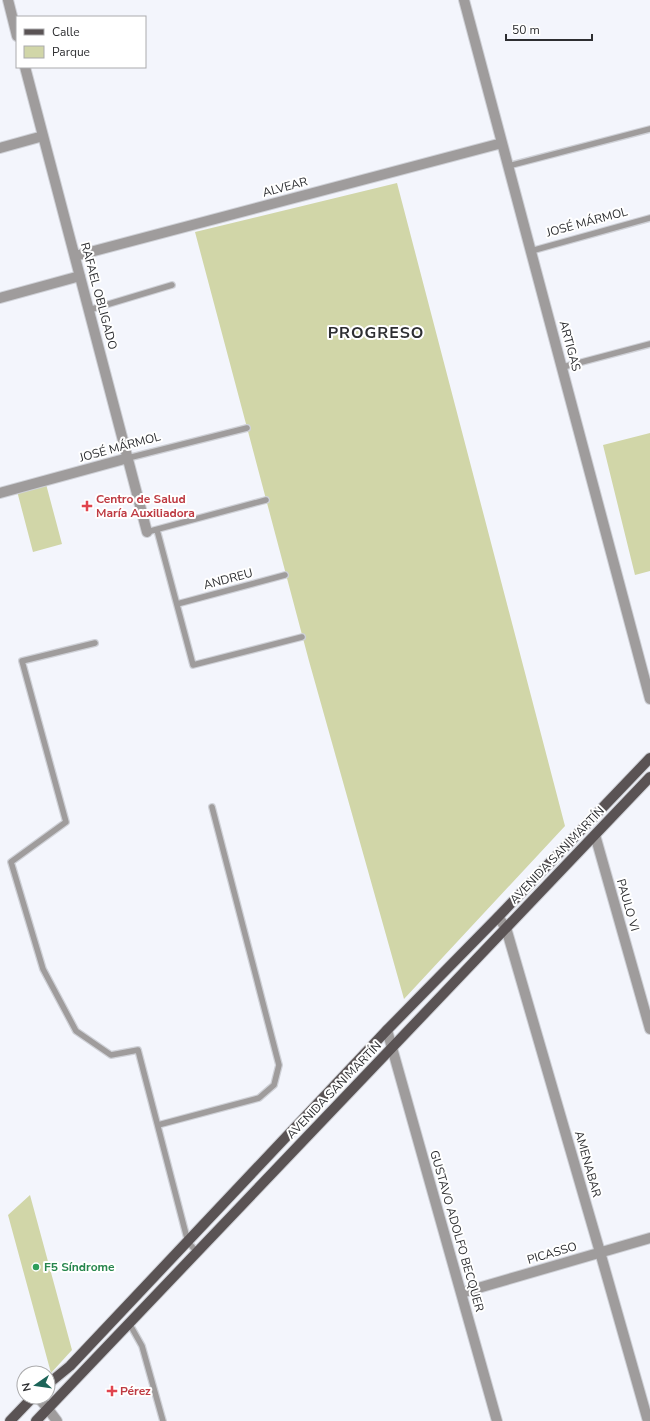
<svg xmlns="http://www.w3.org/2000/svg" width="650" height="1421" font-family="'Nunito Sans',sans-serif">
  <style>
    .green { fill: #d1d6a8 }
    .lines { fill: none; stroke-linecap: round; stroke-linejoin: round }
    .service-casing { stroke: #cfd1d7; stroke-width: 8 }
    .minor-casing { stroke: #cfd1d7; stroke-width: 12 }
    .tertiary-casing { stroke: #cfd1d7; stroke-width: 12 }
    .primary-casing { stroke: #cfd1d7; stroke-width: 12 }
    .service { stroke: #9f9c9c; stroke-width: 5.5 }
    .minor { stroke: #9f9c9c; stroke-width: 10 }
    .tertiary { stroke: #9f9c9c; stroke-width: 10 }
    .primary { stroke: #5a5354; stroke-width: 10 }
    .health-dot { fill: #e0444e; stroke: #fff; stroke-width: 1.5 }
    .leisure-dot { fill: #2e9e5b; stroke: #fff; stroke-width: 1.5 }
    .labels { text-anchor: middle; stroke-width: 4; stroke-linejoin: round; paint-order: stroke }
    .street-label { font-size: 12px; fill: #2d2e31; stroke: #fff }
    .health-label { font-size: 12px; font-weight: bold; fill: #be3a42; stroke: #fff; text-anchor: start }
    .leisure-label { font-size: 12px; font-weight: bold; fill: #27864d; stroke: #fff; text-anchor: start }
    .district-label { font-size: 16px; font-weight: bold; letter-spacing: 1px; fill: #2d2e31; stroke: #fff }
  </style>
  <rect width="100%" height="100%" fill="#f3f5fc"/>
  <path class="green" d="M397,183L565,826L404,999L309,661L195,232Z
    M650,433V571L635,575L603,445Z
    M46,484L62,544L33,552L17,491Z
    M30,1195L72,1350L51,1373L8,1215Z"/>
  <g class="lines">
    <defs>
      <path id="service" d="M508,166L650,129
        M531,251L650,218
        M89,310L172,285
        M563,367L650,344
        M128,458L247,428
        M157,530L193,665L302,637
        M147,532L266,500
        M177,604L285,575
        M95,643L22,661L66,822L11,862L43,969L76,1031L111,1055L138,1050L188,1242L197,1252
        M158,1125L259,1098L274,1085L279,1065L212,807
        M129,1323L142,1346L163,1421"/>
      <path id="minor" d="M8,0L17,36
        M464,0L650,699
        M25,67L147,532
        M0,148L43,136
        M75,256L502,143
        M0,298L80,276
        M0,493L128,458
        M595,835L650,1029
        M498,917L506,928L600,1252L648,1421
        M387,1030L497,1421
        M461,1293L650,1238
        M38,1397L48,1409"/>
      <path id="tertiary" d="M48,1409L57,1421"/>
      <path id="primary" d="M48,1384L70,1366L387,1030L498,917L650,758
        M10,1421L33,1397
        M36,1421L650,777"/>
    </defs>
    <use href="#service" class="service-casing"/>
    <use href="#minor" class="minor-casing"/>
    <use href="#tertiary" class="tertiary-casing"/>
    <use href="#primary" class="primary-casing"/>
    <use href="#service" class="service"/>
    <use href="#minor" class="minor"/>
    <use href="#tertiary" class="tertiary"/>
    <use href="#primary" class="primary"/>
  </g>
  <g class="health-dot">
    <path d="M85 500h4v4h4v4h-4v4h-4v-4h-4v-4h4z"/>
    <path d="M110 1385h4v4h4v4h-4v4h-4v-4h-4v-4h4z"/>
  </g>
  <circle class="leisure-dot" cx="36" cy="1267" r="4"/>
  <g class="labels">
    <g class="street-label">
      <text transform="translate(285 187) rotate(-15)" y="4">ALVEAR</text>
      <text transform="translate(587 222) rotate(-15)" y="4">JOSÉ MÁRMOL</text>
      <text transform="translate(99 296) rotate(75)" y="4">RAFAEL OBLIGADO</text>
      <text transform="translate(570 346) rotate(75)" y="4">ARTIGAS</text>
      <text transform="translate(120 447) rotate(-15)" y="4">JOSÉ MÁRMOL</text>
      <text transform="translate(228 579) rotate(-15)" y="4">ANDREU</text>
      <text transform="translate(557 855) rotate(-46)" y="4">AVENIDA SAN MARTÍN</text>
      <text transform="translate(628 905) rotate(74)" y="4">PAULO VI</text>
      <text transform="translate(334 1090) rotate(-46)" y="4">AVENIDA SAN MARTÍN</text>
      <text transform="translate(588 1164) rotate(74)" y="4">AMENABAR</text>
      <text transform="translate(457 1231) rotate(74)" y="4">GUSTAVO ADOLFO BECQUER</text>
      <text transform="translate(552 1253) rotate(-16)" y="4">PICASSO</text>
    </g>
    <g class="health-label">
      <text x="96" y="503">Centro de Salud<tspan x="96" dy="14">María Auxiliadora</tspan></text>
      <text x="120" y="1395">Pérez</text>
    </g>
    <g class="leisure-label">
      <text x="44" y="1271">F5 Síndrome</text>
    </g>
    <g class="district-label">
      <text x="376" y="338">PROGRESO</text>
    </g>
  </g>
  <rect x="16" y="16" width="130" height="52" fill="#ffffff" stroke="#ababad"/>
  <rect x="24" y="29" width="20" height="6" fill="#5a5354" stroke="#ababad"/>
  <text x="52" y="36" font-size="12" fill="#2d2e31">Calle</text>
  <rect x="24" y="46" width="20" height="12" fill="#d1d6a8" stroke="#ababad"/>
  <text x="52" y="56" font-size="12" fill="#2d2e31">Parque</text>
  <g transform="translate(36 1385) rotate(257)"><circle r="19" fill="#ffffff" stroke="#ababad"/>
  <path d="M0-3L7 15L0 10L-7 15Z" fill="#1c6458"/>
  <text y="-6" font-size="11" font-weight="bold" text-anchor="middle" fill="#2d2e31">N</text>
  </g>
  <path d="M506 34v6h86v-6" fill="none" stroke="#2d2e31" stroke-width="2"/>
  <text x="512" y="34" font-size="12" fill="#2d2e31" stroke="#ffffff" stroke-width="3" paint-order="stroke">50 m</text>
</svg>
